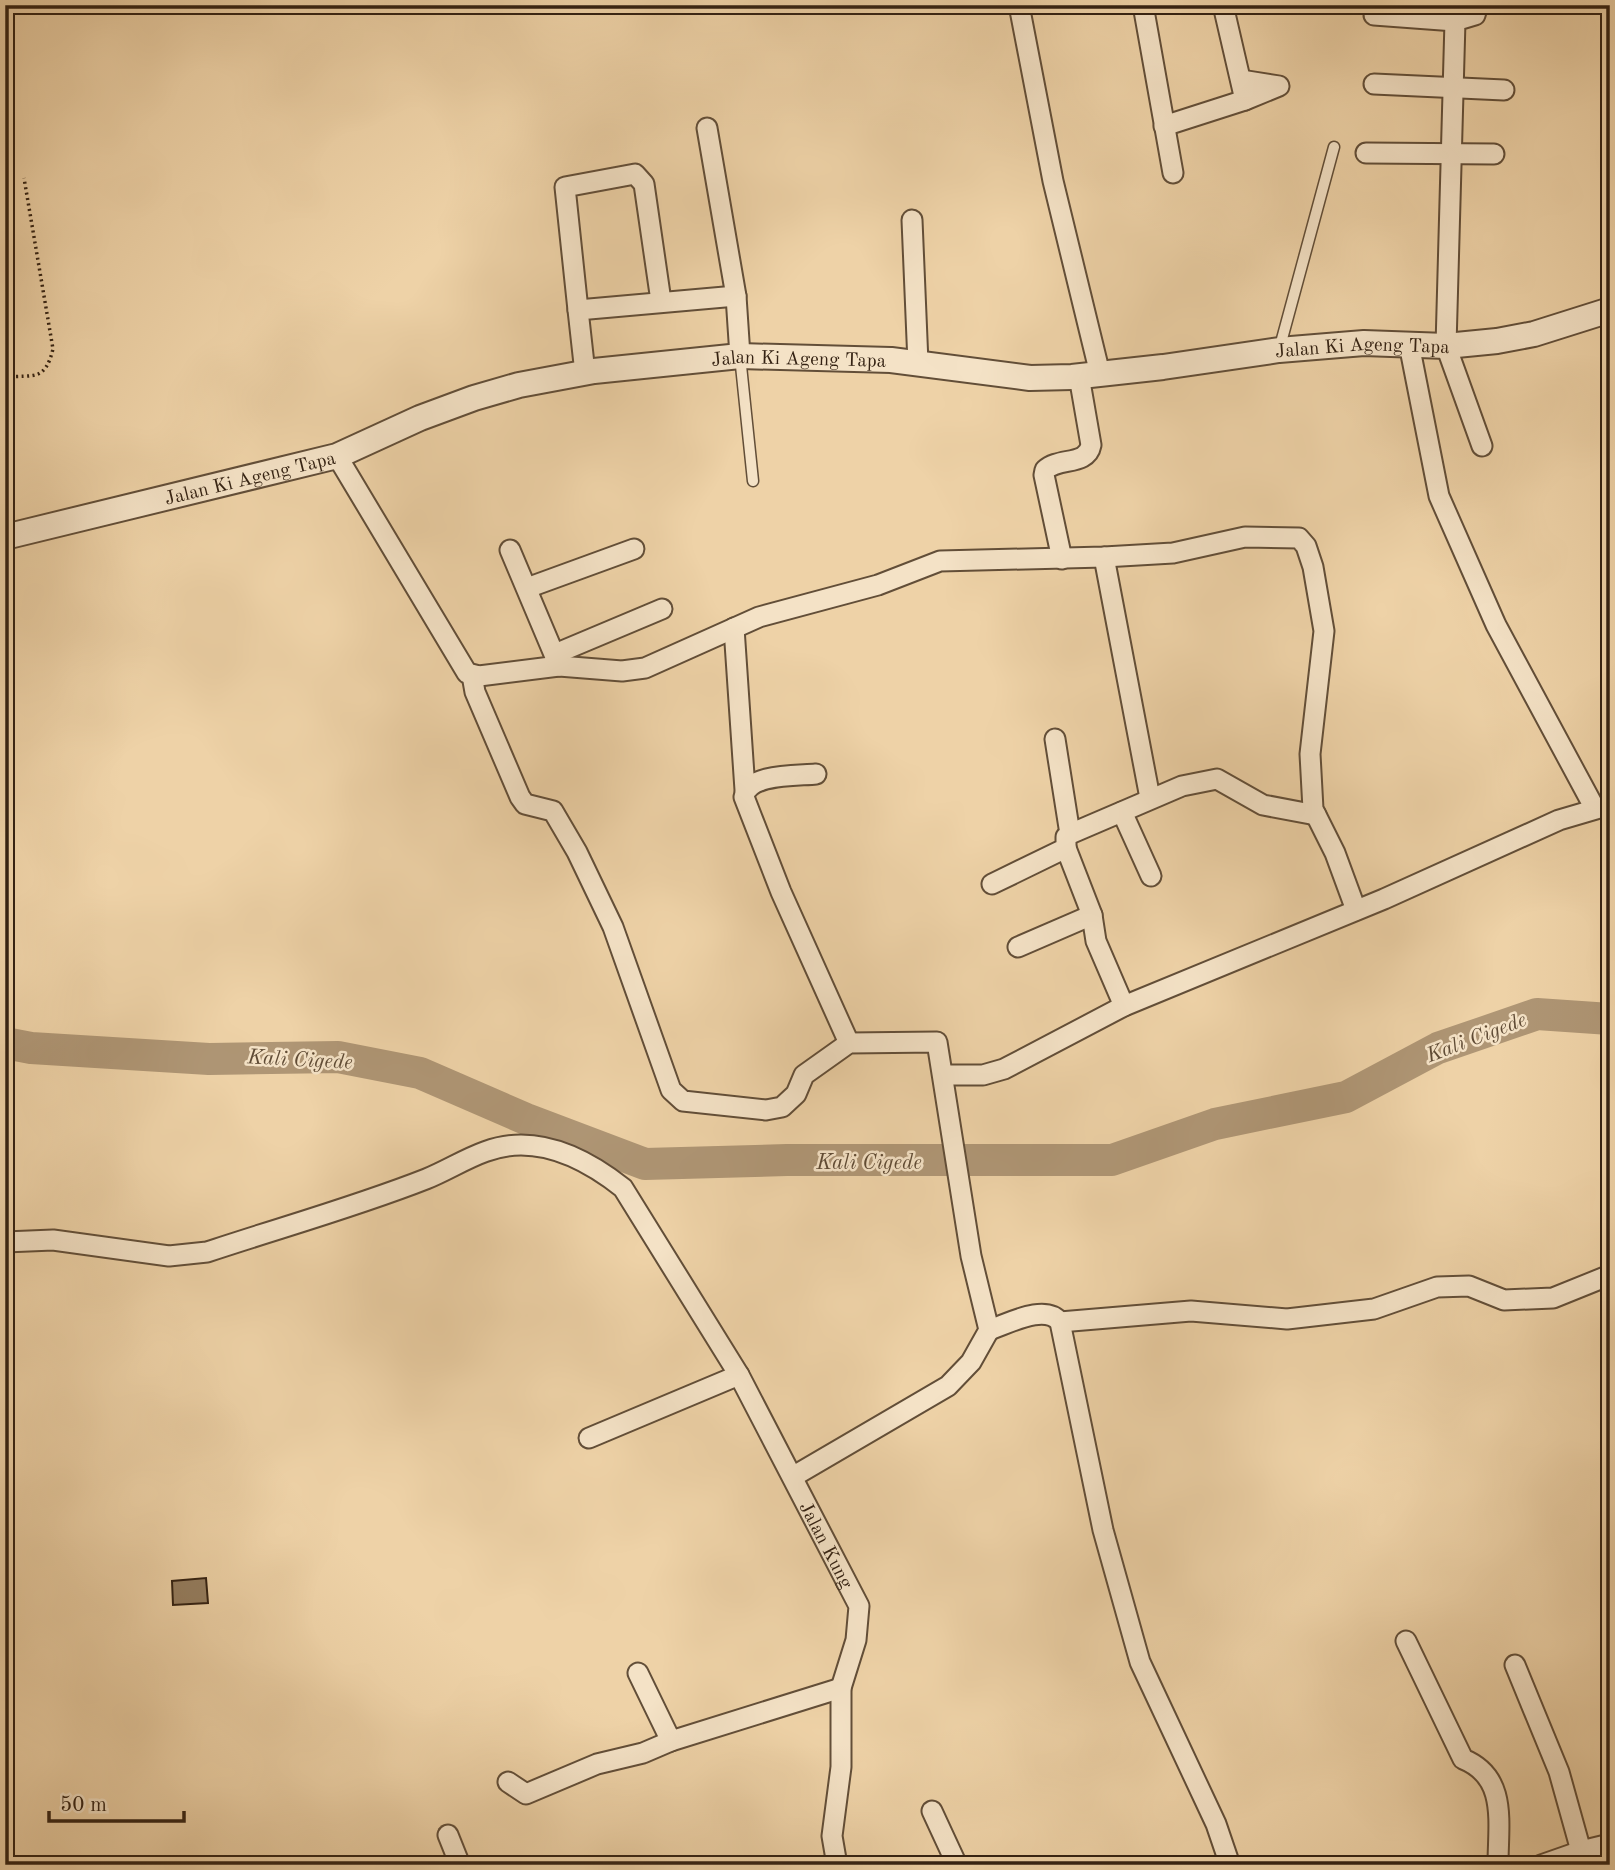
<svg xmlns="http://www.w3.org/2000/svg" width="1615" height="1870" font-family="'Old Standard TT',serif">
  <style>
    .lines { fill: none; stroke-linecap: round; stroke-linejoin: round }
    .river { stroke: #af9675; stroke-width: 32 }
    .building { fill: #957e60; stroke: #342213; stroke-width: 2 }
    .service-casing { stroke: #624e38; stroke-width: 13 }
    .minor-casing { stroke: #624e38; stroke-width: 23 }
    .tertiary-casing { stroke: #624e38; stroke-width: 28 }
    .path { stroke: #342213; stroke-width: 3.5; stroke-dasharray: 2 3.5; stroke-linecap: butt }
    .service { stroke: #f4e2c6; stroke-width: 10 }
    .minor { stroke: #f4e2c6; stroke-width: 19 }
    .tertiary { stroke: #f4e2c6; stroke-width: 24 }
    .labels { text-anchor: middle; stroke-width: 5; stroke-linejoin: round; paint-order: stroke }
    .street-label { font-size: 19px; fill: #342213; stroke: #f4e2c6 }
    .water-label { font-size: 21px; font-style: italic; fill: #5f4b35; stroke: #f4e2c6 }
  </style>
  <rect width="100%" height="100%" fill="#eed2a7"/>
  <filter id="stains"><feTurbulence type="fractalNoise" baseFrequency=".00286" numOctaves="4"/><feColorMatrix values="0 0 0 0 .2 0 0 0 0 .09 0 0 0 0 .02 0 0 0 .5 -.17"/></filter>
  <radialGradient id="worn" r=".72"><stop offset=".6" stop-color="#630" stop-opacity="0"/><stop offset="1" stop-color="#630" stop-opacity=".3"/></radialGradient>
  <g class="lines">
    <path class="river" d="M5,1043L31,1048L209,1059L338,1057L420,1073L526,1119L645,1164L787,1160H1112L1215,1124L1346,1097L1438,1048L1537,1014L1610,1019"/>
  </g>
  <path class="building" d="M206,1578L208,1603L173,1605L172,1581Z"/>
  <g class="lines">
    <defs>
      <path id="service" d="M1279,350L1334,147
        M740,356L753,481"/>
      <g id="minor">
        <path d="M1019,5L1053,181L1100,374"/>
        <path d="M1143,5L1173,173"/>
        <path d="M1478,5L1475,15L1455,21L1446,346L1482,446"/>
        <path d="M1374,15L1455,21"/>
        <path d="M1241,80L1279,86L1245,100"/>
        <path d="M1374,84L1504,90"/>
        <path d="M1164,126L1245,100L1223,5"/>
        <path d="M707,128L736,296L740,356"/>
        <path d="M1366,153L1494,154"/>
        <path d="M912,220L918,363"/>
        <path d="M578,310L565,187L635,174L644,184L661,301"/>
        <path d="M1409,344L1439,496L1496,625L1594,807"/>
        <path d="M585,373L578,310L736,296"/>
        <path d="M337,456L467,673L479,676L559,666L622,671L645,668L759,617L878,585L940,561L1104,557L1173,553L1245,537L1299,538L1306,546L1313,567L1324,631L1310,754L1313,809L1335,853L1356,910"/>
        <path d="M510,550L559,666"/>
        <path d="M1104,557L1150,798"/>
        <path d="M1062,559L1044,475L1045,470C1059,457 1087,466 1091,445L1079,376"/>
        <path d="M527,588L634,549"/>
        <path d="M734,628L745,790"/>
        <path d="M555,654L662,609"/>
        <path d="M472,675L475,692L520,797L525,804L553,811L577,852L613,927L671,1090L683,1101L766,1110L782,1107L796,1094L804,1075L849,1043L937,1042L971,1256L989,1330L971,1362L948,1386L794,1476"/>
        <path d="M1055,739L1070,834"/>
        <path d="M816,774C798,776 748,773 744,797L781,892L849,1043"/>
        <path d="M1122,812L1151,876"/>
        <path d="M1066,848L1092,915L1096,941L1124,1006"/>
        <path d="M992,884L1066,848V837L1070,834L1182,786L1217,779L1263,805L1316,815"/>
        <path d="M1018,947L1092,915"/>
        <path d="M943,1075H983L1004,1069L1124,1006L1384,899L1559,820L1610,805"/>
        <path id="s1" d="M5,1242L53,1240L169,1256L207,1252C279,1228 355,1207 426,1179C458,1166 484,1145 521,1145C559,1145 594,1165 623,1188L739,1375L859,1606L856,1640L841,1688V1767L832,1836L837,1865"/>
        <path d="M1060,1322L1191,1311L1287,1319L1374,1309L1437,1287L1469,1286L1504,1300L1553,1298L1610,1275"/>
        <path d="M989,1330C1008,1324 1045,1303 1060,1322L1103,1530L1140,1662L1216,1824L1230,1865"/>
        <path d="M589,1438L739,1375"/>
        <path d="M1406,1641L1463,1759C1508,1777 1498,1823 1498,1865"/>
        <path d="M1515,1665L1559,1772L1581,1851L1610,1844"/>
        <path d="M638,1673L671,1741L841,1688"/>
        <path d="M508,1782L526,1794L597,1764L643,1753L671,1741"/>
        <path d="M932,1811L957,1865"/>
        <path d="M448,1835L460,1865"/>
        <path d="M1541,1865L1581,1851"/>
      </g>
      <g id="tertiary">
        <path id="s2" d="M5,537L337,456L420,418L474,398L519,385L594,371L740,356L891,360L1030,378L1072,377L1163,367L1279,350L1364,343L1446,346L1497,341L1534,334L1610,310"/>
      </g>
    </defs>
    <use href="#service" class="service-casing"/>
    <use href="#minor" class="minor-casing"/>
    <use href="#tertiary" class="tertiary-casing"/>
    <path class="path" d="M5,377C35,375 45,381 53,349L24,178"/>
    <use href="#service" class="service"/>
    <use href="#minor" class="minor"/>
    <use href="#tertiary" class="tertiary"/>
  </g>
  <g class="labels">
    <g class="street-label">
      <text dy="7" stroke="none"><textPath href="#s2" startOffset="1386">Jalan Ki Ageng Tapa</textPath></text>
      <text dy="7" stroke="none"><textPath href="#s2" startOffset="819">Jalan Ki Ageng Tapa</textPath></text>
      <text dy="7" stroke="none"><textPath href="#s2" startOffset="252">Jalan Ki Ageng Tapa</textPath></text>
      <text dy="7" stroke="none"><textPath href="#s1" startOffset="1060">Jalan Kung</textPath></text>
    </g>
    <g class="water-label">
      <text transform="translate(1476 1037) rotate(-21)" y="7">Kali Cigede</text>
      <text transform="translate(300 1059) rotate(3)" y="7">Kali Cigede</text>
      <text x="869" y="1169">Kali Cigede</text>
    </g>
  </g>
  <rect width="1615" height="1870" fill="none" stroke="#eed2a7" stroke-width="28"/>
  <rect x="7" y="7" width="1601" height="1856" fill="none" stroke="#342213" stroke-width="3.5"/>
  <rect x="14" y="14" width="1587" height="1842" fill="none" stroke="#342213" stroke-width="2"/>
  <path d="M49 1811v10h135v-10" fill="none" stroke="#342213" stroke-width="3.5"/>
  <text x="60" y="1811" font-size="21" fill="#342213" stroke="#f4e2c6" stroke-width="5" paint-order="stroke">50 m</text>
  <rect width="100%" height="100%" filter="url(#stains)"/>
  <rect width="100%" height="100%" fill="url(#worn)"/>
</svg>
